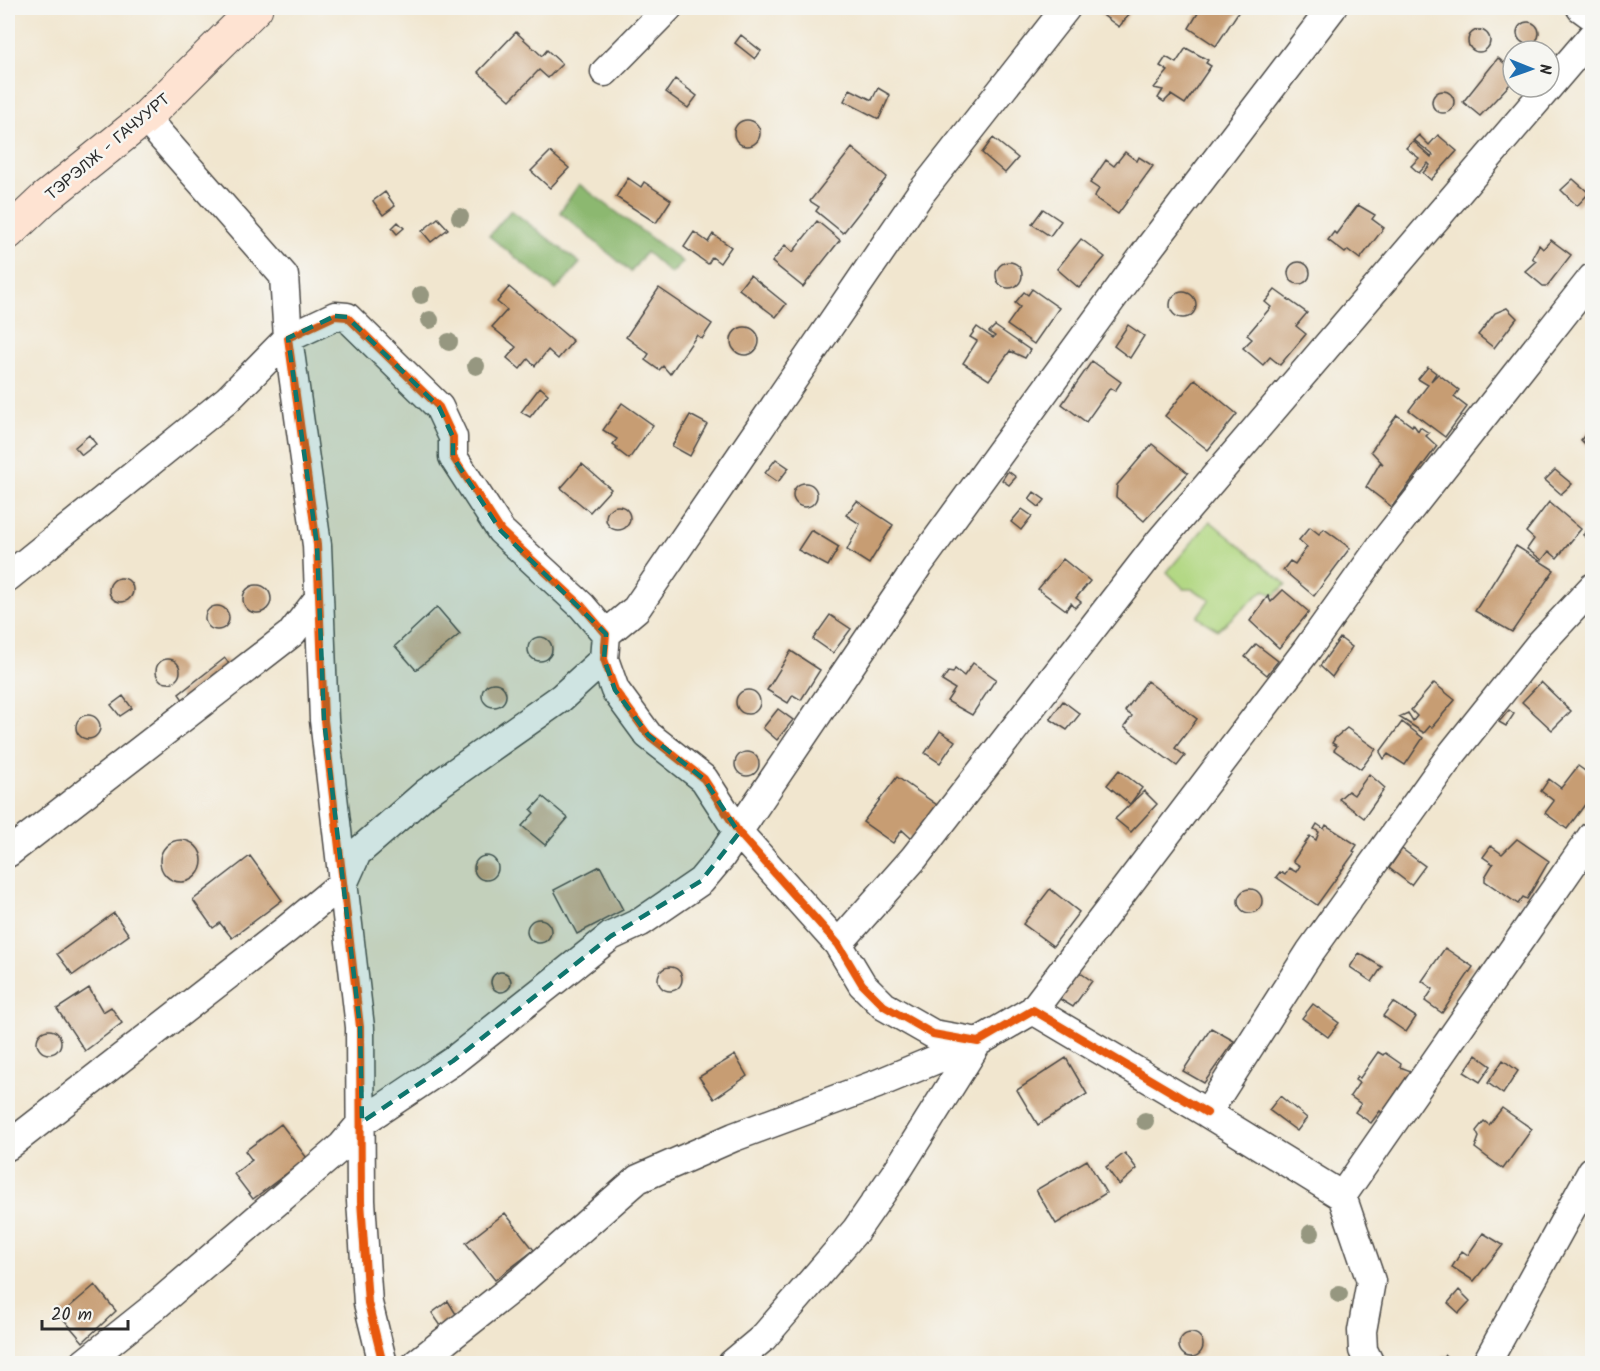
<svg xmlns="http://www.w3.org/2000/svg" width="1600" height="1371" font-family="Kalam,sans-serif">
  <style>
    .green { fill: #b1d781; stroke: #6e8156; stroke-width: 1.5 }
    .forest { fill: #8cb86f; stroke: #5c724d; stroke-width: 1.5 }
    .building { fill: #c79d73 }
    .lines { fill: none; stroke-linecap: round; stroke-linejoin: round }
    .street-casing { stroke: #494744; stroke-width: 31 }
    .secondary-casing { stroke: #494744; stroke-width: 35 }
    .street { stroke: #fff; stroke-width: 28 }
    .secondary { stroke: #fee3d2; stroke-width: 33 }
    .cycleway-casing { stroke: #f6f6f2; stroke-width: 11 }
    .cycleway { stroke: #e8590c; stroke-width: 8 }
    .tree { fill: #969780 }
    .marked { fill: #0f766e; fill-opacity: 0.2; stroke: #0f766e; stroke-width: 4.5; stroke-dasharray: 12 8; stroke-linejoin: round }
    .labels { text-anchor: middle; stroke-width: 5; stroke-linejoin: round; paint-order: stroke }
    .street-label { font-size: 16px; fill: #2b2b2b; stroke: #f6f6f2 }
  </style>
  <rect width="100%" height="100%" fill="#f6f6f2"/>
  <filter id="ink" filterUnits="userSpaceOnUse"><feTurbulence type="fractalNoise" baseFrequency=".0167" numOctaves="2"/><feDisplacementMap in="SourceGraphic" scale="12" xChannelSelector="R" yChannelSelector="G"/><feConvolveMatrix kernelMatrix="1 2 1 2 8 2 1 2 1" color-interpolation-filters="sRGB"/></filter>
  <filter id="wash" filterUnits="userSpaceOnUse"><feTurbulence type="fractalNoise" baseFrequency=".008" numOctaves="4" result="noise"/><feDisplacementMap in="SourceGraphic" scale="24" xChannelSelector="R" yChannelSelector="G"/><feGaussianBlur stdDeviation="1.35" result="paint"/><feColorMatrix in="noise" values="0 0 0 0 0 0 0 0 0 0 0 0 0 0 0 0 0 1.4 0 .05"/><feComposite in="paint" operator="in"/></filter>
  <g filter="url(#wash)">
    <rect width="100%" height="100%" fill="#f1e6cf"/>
    <path class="green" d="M1210,521L1286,584L1274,596L1264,590L1218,630L1197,617L1210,599L1192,589H1184L1167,572Z"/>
    <path class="forest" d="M579,184L683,262L671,274L646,252L631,272L560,212Z
      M511,210L580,263L556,290L489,236Z"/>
    <g id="blocks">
      <path class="building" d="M1104,8H1134L1119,27L1100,13Z
        M1201,8H1241L1216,46L1189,28Z
        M1517 33a11 11 0 1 1 22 0a11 11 0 1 1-22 0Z
        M1468 41a11 11 0 1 1 22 0a11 11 0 1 1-22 0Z
        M516,32L542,56L547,50L562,64L548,78L539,70L510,100L478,72Z
        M741,35L761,51L755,59L735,43Z
        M1186,48L1208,60L1206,63L1211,66L1185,104L1171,95L1164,102L1158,98L1163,90L1154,88L1168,71L1160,66L1166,57L1176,63Z
        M1510,57L1513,60V81L1480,116L1463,102L1498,58L1504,63Z
        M675,79L697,96L688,108L666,92Z
        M878,88L890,95L879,119L844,101L850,89L872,100Z
        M1432 102a11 11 0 1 1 22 0a11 11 0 1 1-22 0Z
        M734 133a13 13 0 1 1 26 0a13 13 0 1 1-26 0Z
        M1419,135L1429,145L1438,135L1457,151L1431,180L1423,173L1430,165L1428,163L1419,173L1411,166L1419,158L1406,148L1413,141L1431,157L1433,155L1414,140Z
        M993,138L1018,158L1005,173L982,153Z
        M852,148L887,177L843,233L816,211L819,207L810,201Z
        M550,152L569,168L550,188L531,171Z
        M1125,152L1137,161L1139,157L1153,166L1118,214L1094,197L1099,189L1090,183L1106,160L1114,166Z
        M628,178L641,187L644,182L671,200L656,223L616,197Z
        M1573,179L1589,193L1577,206L1561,190Z
        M385,192L395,206L383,215L373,201Z
        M1358,205L1375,215L1372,219L1384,228L1360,259L1348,250L1345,253L1328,240L1334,232L1336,234Z
        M1043,209L1061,221L1050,236L1032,224Z
        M438,218L448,229L431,242L422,231Z
        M817,221L840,240L803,287L772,262L785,245L793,252Z
        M398,222L404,228L397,234L392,228Z
        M694,232L708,242L713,234L731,247L720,263L712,257L708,264L684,247Z
        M1081,239L1105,257L1079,288L1057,269Z
        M1551,240L1571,255L1547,286H1543L1525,271L1536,261L1532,258L1539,245L1543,249Z
        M1288 273a11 11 0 1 1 22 0a11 11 0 1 1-22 0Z
        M996 275a13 13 0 1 1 26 0a13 13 0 1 1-26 0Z
        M750,275L786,304L776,317L739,289Z
        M509,287L573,341L558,359L548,350L535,366L528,359L520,369L507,358L516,347L492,327L507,310L497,302Z
        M659,288L712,324L702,339L697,335L670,374L663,366L659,370L645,360L649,354L626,337Z
        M1032,289L1059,308L1034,344L1007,325L1020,307L1015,303L1024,292L1028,295Z
        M1275,290L1307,313L1296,326L1306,334L1280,365L1270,357L1263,365L1243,348L1252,339L1247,335L1271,307L1265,302Z
        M1170 305a13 13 0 1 1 26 0a13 13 0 1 1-26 0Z
        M1507,308L1517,318L1494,348L1478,335L1495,313Z
        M1128,325L1144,336L1130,358L1114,346Z
        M995,326L1030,350L1025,358L1010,351L989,380L963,363L977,341L970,337L977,327L993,338L995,336L989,332Z
        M731 341a14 14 0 1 1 28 0a14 14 0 1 1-28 0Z
        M1092,361L1121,382L1115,391L1110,388L1086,422L1062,404Z
        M1428,367L1436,373L1431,381L1438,374L1459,390L1454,397L1467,407L1445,437L1409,410L1428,385L1418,379Z
        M1195,379L1237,414L1208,450L1165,416Z
        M540,387L548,394L530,417L521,412Z
        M622,403L653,425L629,459L616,449L617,447L613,444L617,439L603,430Z
        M690,415L707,424L690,456L672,446Z
        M1397,415L1412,426L1413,424L1418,431L1420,427L1429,433L1426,436L1437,446L1392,507L1366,487L1380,463L1383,464L1371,451Z
        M1592,425V451L1581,440Z
        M89,435L96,444L82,455L75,447Z
        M1152,444L1188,473L1144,521L1116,497L1117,485Z
        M776,459L789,468L778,482L765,473Z
        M582,464L611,489L590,512L561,488Z
        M1555,470L1572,484L1561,494L1545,480Z
        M1008,471L1016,477L1009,485L1002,480Z
        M793 495a12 12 0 1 1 24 0a12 12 0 1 1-24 0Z
        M1034,492L1045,500L1039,507L1029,499Z
        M857,501L893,525L869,564L847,550L860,524L846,515Z
        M1549,502L1581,529L1557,558L1549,551L1542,560L1527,549L1534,539L1526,532Z
        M606 518a12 12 0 1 1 24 0a12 12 0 1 1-24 0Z
        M1022,509L1032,516L1021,530L1011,522Z
        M1592,525V542L1583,535Z
        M1310,527L1319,534L1324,529L1350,548L1314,596L1283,570L1290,561L1295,564L1307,547L1299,540Z
        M811,530L839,547L828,566L798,550Z
        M1516,546L1554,570L1512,632L1475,611Z
        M1063,559L1090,581L1076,598L1081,602L1075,608L1071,603L1066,610L1038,589Z
        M109 590a12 12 0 1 1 24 0a12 12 0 1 1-24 0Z
        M243 599a14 14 0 1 1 28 0a14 14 0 1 1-28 0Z
        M1283,590L1309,612L1279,648L1250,621L1268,596L1271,602Z
        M205 618a12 12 0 1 1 24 0a12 12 0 1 1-24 0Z
        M437,607L460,634L416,670L395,646Z
        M830,615L851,629L833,653L813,639Z
        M528 649a12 12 0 1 1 24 0a12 12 0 1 1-24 0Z
        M1340,638L1352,647L1332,677L1320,666Z
        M1256,644L1278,661L1267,675L1245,657Z
        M791,651L820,670L801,700L793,695L788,703L767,690Z
        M225,658L232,668L186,704L179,694Z
        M156 671a12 12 0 1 1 24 0a12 12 0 1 1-24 0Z
        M973,663L996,679L972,715L947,701L955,689L942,681L948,672L953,673L955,669L964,676Z
        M1147,681L1197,719L1175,748L1185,756L1177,766L1124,727L1132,716L1125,711Z
        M1541,682L1571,711L1552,730L1522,702Z
        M1434,683L1455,700L1432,727L1430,726L1424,733L1399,717L1408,713L1413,721L1417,716L1411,710Z
        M482 695a12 12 0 1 1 24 0a12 12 0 1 1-24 0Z
        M736 702a12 12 0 1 1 24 0a12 12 0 1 1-24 0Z
        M123,696L132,708L120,716L111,705Z
        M1063,701L1080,714L1067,730L1050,719Z
        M778,709L793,720L777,740L763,728Z
        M1509,710L1514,714L1506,726L1499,722Z
        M76 727a12 12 0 1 1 24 0a12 12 0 1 1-24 0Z
        M1402,722L1423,738L1405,765L1388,754L1384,759L1380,752Z
        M1347,728L1376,749L1361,769L1334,750L1337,746L1332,743L1335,738Z
        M940,731L955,741L940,763L925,753Z
        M735 764a12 12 0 1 1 24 0a12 12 0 1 1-24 0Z
        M1578,766L1592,776V795L1567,829L1545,813L1554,801L1541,791L1549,779L1561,788Z
        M1119,770L1142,788L1130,804L1107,785Z
        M1369,774L1385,788L1364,818L1339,799L1348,791L1354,795Z
        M897,777L937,805L912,839L902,830L893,843L863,822Z
        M1144,791L1157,804L1131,832L1115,819Z
        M543,797L568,818L545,845L522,826L534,813L531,810Z
        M1317,824L1324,829L1326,825L1357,845L1353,851L1355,852L1317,905L1276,877L1280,872L1285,875L1289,868L1296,872L1300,866L1293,861L1310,836L1316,840L1319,832L1314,829Z
        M1517,839L1549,861L1527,899L1523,897L1518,904L1485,881V877L1493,864L1483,857L1491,846L1502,854Z
        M160 861a21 21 0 1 1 42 0a21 21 0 1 1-42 0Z
        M1402,849L1425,866L1411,885L1389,868Z
        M474 868a12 12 0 1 1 24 0a12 12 0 1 1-24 0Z
        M250,856L282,900L232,938L220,923L213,928L193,900Z
        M600,866L623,910L577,934L554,890Z
        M1050,889L1079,912L1053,946L1023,924Z
        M1238 901a12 12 0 1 1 24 0a12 12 0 1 1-24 0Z
        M114,913L129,935L73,975L57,954Z
        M527 931a12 12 0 1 1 24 0a12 12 0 1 1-24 0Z
        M1445,948L1473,967L1442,1013L1425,1001L1433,989L1422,981Z
        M1359,953L1382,967L1372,982L1350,967Z
        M658 979a12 12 0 1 1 24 0a12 12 0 1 1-24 0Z
        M491 982a10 10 0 1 1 20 0a10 10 0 1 1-20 0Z
        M1079,972L1092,981L1073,1007L1058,998Z
        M89,988L103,1012L111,1007L122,1023L85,1051L57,1009Z
        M1393,1002L1416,1017L1406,1032L1383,1016Z
        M1313,1004L1339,1023L1328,1037L1302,1018Z
        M1211,1028L1234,1041L1204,1083L1183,1071Z
        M37 1042a12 12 0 1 1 24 0a12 12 0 1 1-24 0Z
        M1378,1052L1383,1055L1385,1053L1401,1064L1400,1067L1411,1071L1382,1113L1380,1111L1371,1123L1355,1112L1361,1104L1350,1096L1359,1083L1355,1080L1357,1076L1360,1078Z
        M735,1055L747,1076L714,1099L699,1077Z
        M1476,1055L1491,1066L1480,1082L1464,1072Z
        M1066,1058L1087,1094L1038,1125L1017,1090Z
        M1503,1060L1518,1071L1503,1094L1488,1083Z
        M1280,1096L1307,1118L1297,1131L1269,1110Z
        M1502,1108L1532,1129L1503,1169L1475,1148L1479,1137L1476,1131L1484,1121L1489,1125Z
        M281,1124L307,1158L253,1199L234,1174L252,1160L245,1151Z
        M1125,1153L1137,1169L1119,1185L1106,1167Z
        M1087,1160L1106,1193L1056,1224L1036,1190Z
        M505,1213L534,1250L495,1280L466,1243Z
        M1483,1233L1503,1245L1474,1281L1452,1267L1462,1251L1468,1255Z
        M95,1285L116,1311L83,1342L60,1315Z
        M1459,1290L1470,1301L1459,1313L1448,1303Z
        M448,1301L456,1314L441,1326L432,1313Z
        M1179 1345a12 12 0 1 1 24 0a12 12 0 1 1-24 0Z
        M1445,1355L1456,1364H1438Z"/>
    </g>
  </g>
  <g filter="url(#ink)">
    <use href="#blocks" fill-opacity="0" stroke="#494744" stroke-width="1.5"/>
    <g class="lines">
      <defs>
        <path id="street" d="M1581,8L1592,16
          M605,72L668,8
          M8,577L227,400L288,338L284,276L145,118
          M1592,588L1539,645L1451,755L1310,952L1207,1113L1342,1196L1592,836
          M606,634L636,609L920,194L1066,8
          M8,853L292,633L319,598
          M838,944L914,858L1160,541L1592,36
          M1033,1010L1306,651L1384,542L1592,278
          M8,1146L287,929L344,882L357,853L426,793L561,698L604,659
          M1342,1196L1371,1281L1362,1331L1363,1350L1370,1364
          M83,1364L153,1308L342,1146L362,1122L453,1061L611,936L641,922L701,881L721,857L919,564L1149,248L1332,8
          M383,1364L368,1303L361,1201L360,1027L324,720L317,545L288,338L335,316L347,317L439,407L453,437V457L501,531L582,606L606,634L604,659L615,690L648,735L704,779L739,833L838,944L862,984L884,1006L933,1034L978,1042L1033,1010L1207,1113
          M416,1364L521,1281L638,1179L734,1137L877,1084L978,1042
          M732,1364L763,1338L856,1230L899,1168L978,1042
          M1486,1364L1592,1171"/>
        <path id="secondary" d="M8,233L44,199L145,118L256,8"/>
      </defs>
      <use href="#street" class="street-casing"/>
      <use href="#secondary" class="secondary-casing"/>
      <use href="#street" class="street"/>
      <use href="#secondary" class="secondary"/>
      <defs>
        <path id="cycleway" d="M383,1364L368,1303L361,1201L360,1027L324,720L317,545L288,338L335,316L347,317L439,407L453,437V457L501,531L582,606L606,634L604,659L615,690L648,735L704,779L739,833L838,944L862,984L884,1006L933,1034L978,1042L1033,1010L1207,1113"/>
      </defs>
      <use href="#cycleway" class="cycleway-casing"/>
      <use href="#cycleway" class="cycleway"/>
    </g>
    <g class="tree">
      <circle cx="460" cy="217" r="9"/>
      <circle cx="421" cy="295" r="9"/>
      <circle cx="430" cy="320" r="9"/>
      <circle cx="449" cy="342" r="9"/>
      <circle cx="476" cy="366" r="9"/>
      <circle cx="1145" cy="1121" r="9"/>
      <circle cx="1311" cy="1233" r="9"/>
      <circle cx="1339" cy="1294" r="9"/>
    </g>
  </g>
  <path class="marked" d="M335,316L347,317L439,407L453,437V457L501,531L606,634L604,659L615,690L648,735L704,779L739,833L701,881L611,936L453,1061L362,1122L360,1027L324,720L317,545L288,338Z"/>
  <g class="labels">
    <g class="street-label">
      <text transform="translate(107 146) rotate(-40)" y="6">ТЭРЭЛЖ - ГАЧУУРТ</text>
    </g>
  </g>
  <rect width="1600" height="1371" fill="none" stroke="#f6f6f2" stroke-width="30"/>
  <g transform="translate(1531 69) rotate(91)"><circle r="28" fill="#f6f6f2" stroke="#a5a5a2" stroke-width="1.5"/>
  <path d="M0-4.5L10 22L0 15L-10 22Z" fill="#1f6fb2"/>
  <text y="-9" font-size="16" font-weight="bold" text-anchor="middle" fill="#2b2b2b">N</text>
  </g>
  <path d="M42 1320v9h86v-9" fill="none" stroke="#2b2b2b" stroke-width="3"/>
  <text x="51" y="1320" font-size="18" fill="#2b2b2b" stroke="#f6f6f2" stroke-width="4.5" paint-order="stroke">20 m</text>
</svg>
